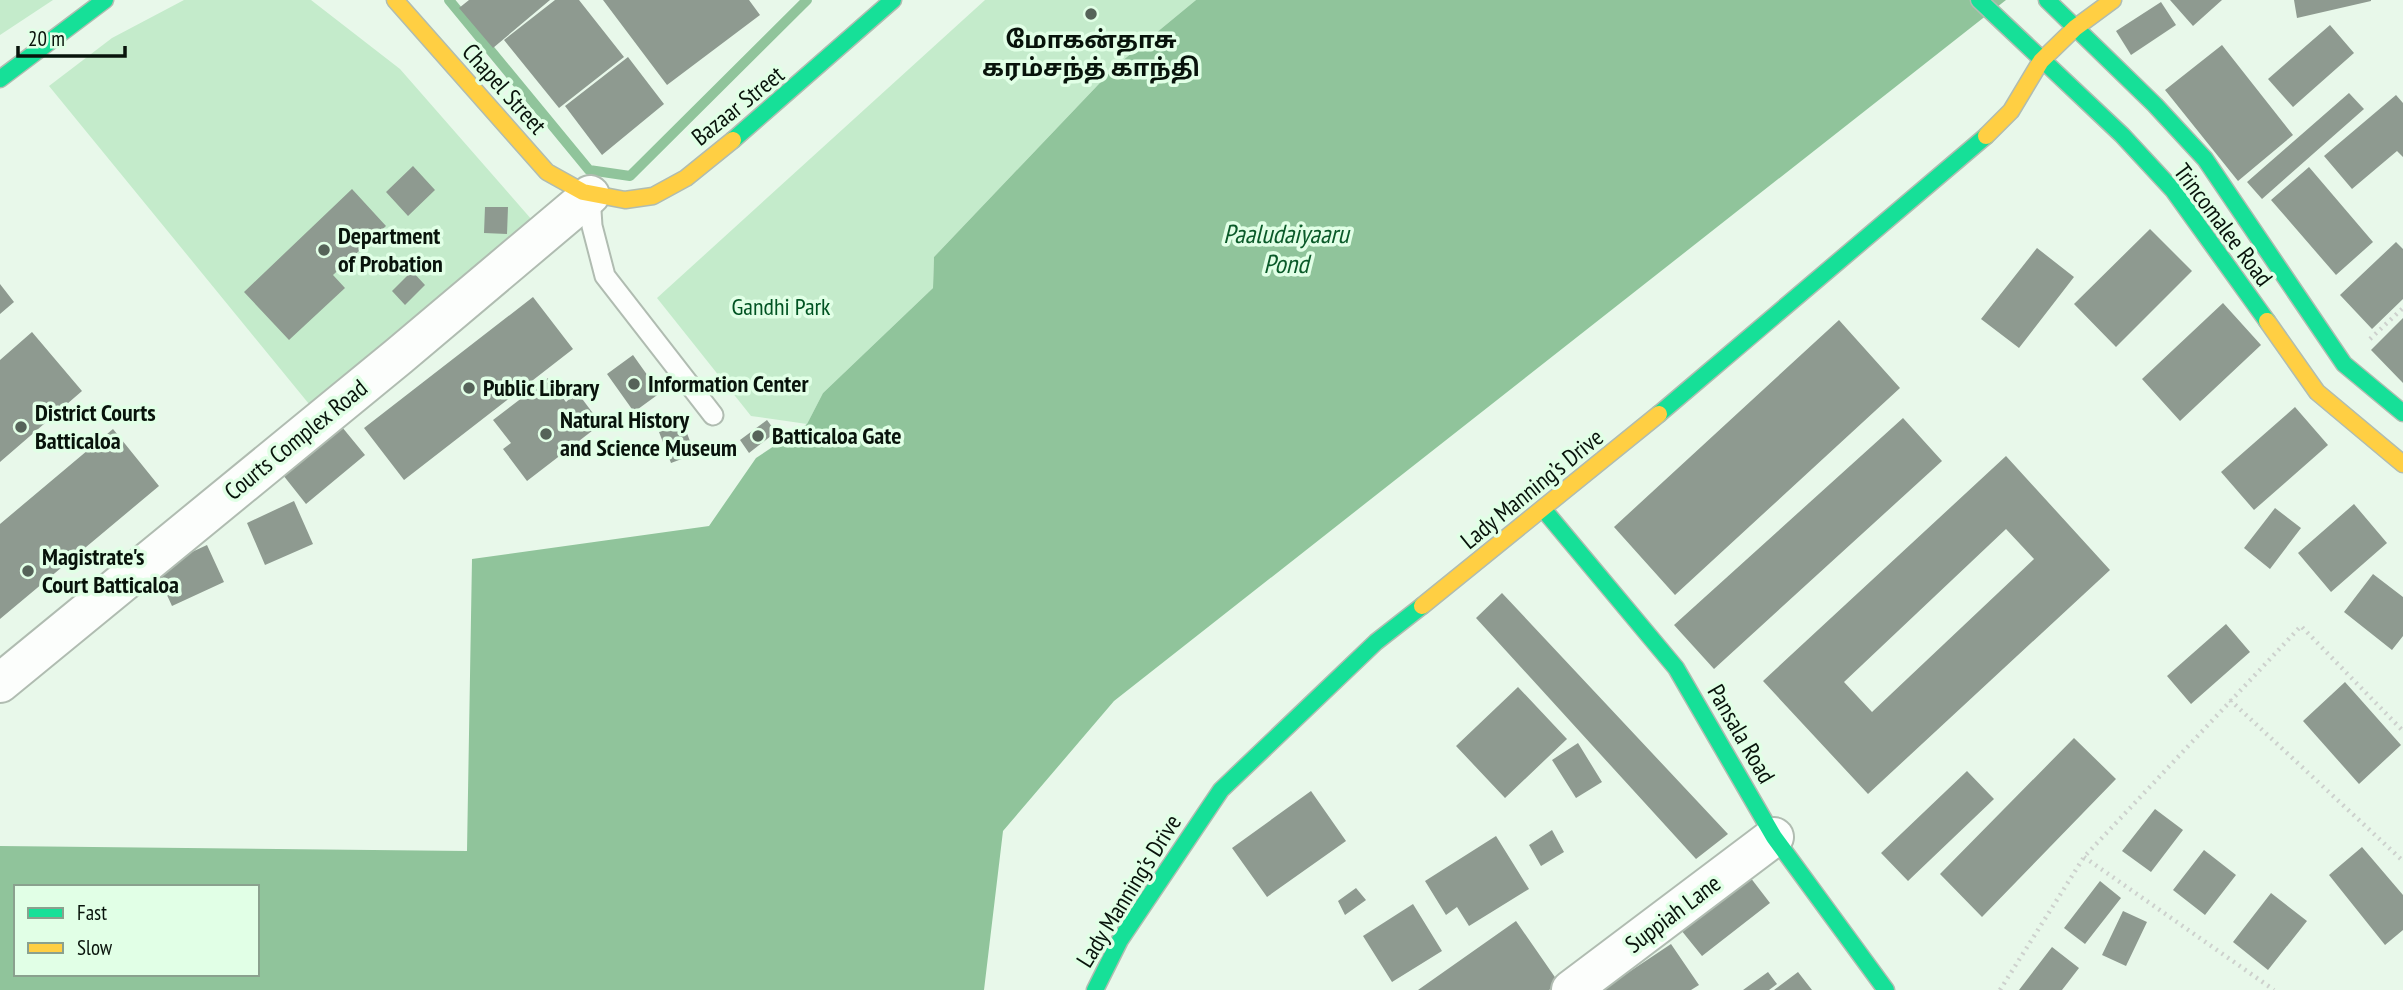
<svg xmlns="http://www.w3.org/2000/svg" width="2403" height="990" font-family="'PT Sans Narrow','Noto Sans Tamil',sans-serif">
  <style>
    .green { fill: #c4ebcb }
    .water { fill: #90c49b; fill-rule: evenodd }
    .lines { fill: none; stroke-linecap: round; stroke-linejoin: round }
    .stream { stroke: #90c49b; stroke-width: 10 }
    .building { fill: #8e9a90; fill-rule: evenodd }
    .lane-casing { stroke: #b0bcb1; stroke-width: 23 }
    .street-casing { stroke: #b0bcb1; stroke-width: 42 }
    .fast-casing { stroke: #b0bcb1; stroke-width: 19 }
    .slow-casing { stroke: #b0bcb1; stroke-width: 19 }
    .path { stroke: #cdd1cd; stroke-width: 4.5; stroke-dasharray: 2 5; stroke-linecap: butt }
    .lane { stroke: #fcfefc; stroke-width: 19 }
    .street { stroke: #fcfefc; stroke-width: 38 }
    .fast { stroke: #16e098; stroke-width: 16 }
    .slow { stroke: #ffcf43; stroke-width: 16 }
    .poi-dot { fill: #566359; stroke: #e1ffe6; stroke-width: 2.5 }
    .labels { text-anchor: middle; stroke-width: 7; stroke-linejoin: round; paint-order: stroke }
    .poi-label { font-size: 24px; font-weight: bold; fill: #08130b; stroke: #e1ffe6; text-anchor: start }
    .street-label { font-size: 24px; fill: #08130b; stroke: #e1ffe6 }
    .park-label { font-size: 24px; fill: #005322; stroke: #e1ffe6 }
    .water-label { font-size: 26px; font-style: italic; fill: #0a5a29; stroke: #e1ffe6 }
  </style>
  <rect width="100%" height="100%" fill="#e8f8ea"/>
  <path class="green" d="M0,0H53L0,35Z
    M184,0H311L400,69L532,220L309,404L49,86L112,38Z
    M985,0H1196L1116,66L934,257L933,288L823,393L807,424L751,416L657,298Z"/>
  <path class="water" d="M1196,0H2006L1114,701L1003,831L984,990H0V846L467,851L472,559L709,526L756,458L807,424L823,393L933,288L934,257L1116,66ZM16,887H257V974H16Z"/>
  <g class="lines">
    <path class="stream" d="M449,0L589,170L630,176L807,0"/>
  </g>
  <path class="building" d="M469,0H550L493,48L459,8Z
    M555,0H579L624,57L559,108L504,40Z
    M603,0H749L760,15L667,85Z
    M2170,0H2222L2193,26Z
    M2294,0H2371V1L2297,18Z
    M2161,2L2176,25L2131,55L2116,31Z
    M2330,25L2354,53L2293,107L2268,79Z
    M2222,45L2293,135L2238,181L2165,90Z
    M628,57L664,104L602,155L565,106Z
    M2349,93L2364,109L2262,199L2247,182Z
    M2396,95L2403,103V157L2397,151L2352,189L2324,156Z
    M413,166L435,190L408,216L386,192Z
    M2309,167L2373,242L2336,275L2271,200Z
    M352,189L386,226L333,275L345,288L289,340L244,292Z
    M485,207H508L507,234L484,233Z
    M2150,229L2192,271L2116,347L2074,304Z
    M2396,242L2403,249V299L2372,329L2340,295Z
    M2037,248L2074,277L2019,348L1981,319Z
    M412,271L425,285L405,305L392,291Z
    M0,284L14,302L0,314Z
    M533,297L573,349L404,480L364,428Z
    M2223,303L2261,345L2180,421L2142,379Z
    M2403,318V383L2371,350Z
    M1839,320L1900,388L1675,595L1614,527Z
    M32,332L82,391L0,462V360Z
    M633,355L660,393L634,412L607,374Z
    M548,378L566,402L577,392L601,424L527,481L503,449L511,443L493,420Z
    M2295,407L2328,445L2254,510L2221,472Z
    M1903,418L1942,461L1714,669L1674,625Z
    M767,420L776,432L749,453L740,440Z
    M683,423L695,454L671,463L659,432Z
    M342,427L365,455L306,504L283,475Z
    M113,429L159,486L0,619V524Z
    M2006,456L2110,570L1868,794L1763,681ZM2006,529L2034,559L1872,712L1844,682Z
    M294,501L313,544L265,565L247,523Z
    M2354,504L2387,543L2331,592L2298,553Z
    M2275,508L2301,528L2270,569L2244,548Z
    M207,545L224,582L172,606L155,569Z
    M2373,574L2403,597V636L2392,650L2344,612Z
    M1502,593L1728,834L1696,859L1476,618Z
    M2226,624L2250,652L2191,704L2167,676Z
    M2345,682L2401,745L2359,784L2303,721Z
    M1518,687L1567,739L1505,798L1456,746Z
    M2074,738L2116,779L1982,917L1940,874Z
    M1578,743L1602,782L1576,798L1552,760Z
    M1967,771L1994,799L1908,881L1881,853Z
    M1311,791L1346,841L1267,897L1232,848Z
    M2155,809L2183,830L2151,872L2122,851Z
    M1552,830L1564,852L1541,866L1529,845Z
    M1496,836L1529,889L1469,926L1457,907L1446,915L1425,881Z
    M2362,847L2403,895V930L2385,945L2329,875Z
    M2204,850L2236,875L2205,915L2173,890Z
    M1750,877L1770,903L1702,956L1681,930Z
    M2100,881L2121,898L2085,944L2064,928Z
    M1356,888L1366,900L1345,915L1338,901Z
    M2271,893L2307,921L2268,970L2233,942Z
    M1413,904L1442,951L1392,982L1363,936Z
    M2123,911L2147,922L2126,966L2102,955Z
    M1516,921L1559,983L1549,990H1418Z
    M1671,944L1699,985L1691,990H1602Z
    M2052,947L2079,968L2062,990H2019Z
    M1768,972L1777,984L1769,990H1743Z
    M1798,972L1812,990H1774Z"/>
  <g class="lines">
    <defs>
      <path id="lane" d="M590,195L592,226L605,276L713,415"/>
      <path id="street" d="M0,683L399,356L590,195
        M1571,990L1774,837"/>
      <path id="fast" d="M1979,0L2122,135L2173,190L2267,321
        M2047,0L2155,105L2205,159L2344,364L2403,413
        M0,79L105,0
        M733,140L893,0
        M1659,414L1986,136
        M1544,510L1676,668L1774,837L1886,990
        M1095,990L1120,940L1221,790L1376,642L1422,606"/>
      <path id="slow" d="M395,0L547,172L583,192L625,200L653,196L686,178L733,140
        M1986,136L2011,111L2041,61L2075,28L2113,0
        M2267,321L2317,392L2403,464
        M1422,606L1659,414"/>
    </defs>
    <use href="#lane" class="lane-casing"/>
    <use href="#street" class="street-casing"/>
    <use href="#fast" class="fast-casing"/>
    <use href="#slow" class="slow-casing"/>
    <path class="path" d="M2370,339L2403,308
      M2230,700L2403,861
      M2084,857L2274,990
      M2000,990L2084,857L2301,626L2403,731"/>
    <use href="#lane" class="lane"/>
    <use href="#street" class="street"/>
    <use href="#fast" class="fast"/>
    <use href="#slow" class="slow"/>
  </g>
  <g class="poi-dot">
    <circle cx="1091" cy="14" r="7"/>
    <circle cx="324" cy="250" r="7"/>
    <circle cx="634" cy="384" r="7"/>
    <circle cx="469" cy="388" r="7"/>
    <circle cx="21" cy="427" r="7"/>
    <circle cx="546" cy="434" r="7"/>
    <circle cx="758" cy="436" r="7"/>
    <circle cx="28" cy="571" r="7"/>
  </g>
  <g class="labels">
    <g class="poi-label">
      <text x="1091" y="48" text-anchor="middle">மோகன்தாசு<tspan x="1091" dy="28">கரம்சந்த் காந்தி</tspan></text>
      <text x="338" y="244">Department<tspan x="338" dy="28">of Probation</tspan></text>
      <text x="648" y="392">Information Center</text>
      <text x="483" y="396">Public Library</text>
      <text x="35" y="421">District Courts<tspan x="35" dy="28">Batticaloa</tspan></text>
      <text x="560" y="428">Natural History<tspan x="560" dy="28">and Science Museum</tspan></text>
      <text x="772" y="444">Batticaloa Gate</text>
      <text x="42" y="565">Magistrate's<tspan x="42" dy="28">Court Batticaloa</tspan></text>
    </g>
    <g class="street-label">
      <text transform="translate(504 89) rotate(48)" y="8">Chapel Street</text>
      <text transform="translate(738 106) rotate(-39)" y="8">Bazaar Street</text>
      <text transform="translate(2223 225) rotate(53)" y="8">Trincomalee Road</text>
      <text transform="translate(296 440) rotate(-39)" y="8">Courts Complex Road</text>
      <text transform="translate(1532 489) rotate(-39)" y="8">Lady Manning’s Drive</text>
      <text transform="translate(1741 734) rotate(60)" y="8">Pansala Road</text>
      <text transform="translate(1129 891) rotate(-58)" y="8">Lady Manning’s Drive</text>
      <text transform="translate(1673 914) rotate(-37)" y="8">Suppiah Lane</text>
    </g>
    <g class="park-label">
      <text x="781" y="315">Gandhi Park</text>
    </g>
    <g class="water-label">
      <text x="1286" y="243">Paaludaiyaaru<tspan x="1286" dy="30">Pond</tspan></text>
    </g>
  </g>
  <rect x="14" y="885" width="245" height="91" fill="#e1ffe6" stroke="#8aa18e" stroke-width="2"/>
  <rect x="28" y="908" width="35" height="10" fill="#16e098" stroke="#8aa18e" stroke-width="2"/>
  <text x="77" y="920" font-size="21" fill="#08130b">Fast</text>
  <rect x="28" y="943" width="35" height="10" fill="#ffcf43" stroke="#8aa18e" stroke-width="2"/>
  <text x="77" y="955" font-size="21" fill="#08130b">Slow</text>
  <path d="M18 46v10h107v-10" fill="none" stroke="#08130b" stroke-width="3.5"/>
  <text x="28" y="46" font-size="21" fill="#08130b" stroke="#e1ffe6" stroke-width="5" paint-order="stroke">20 m</text>
</svg>
